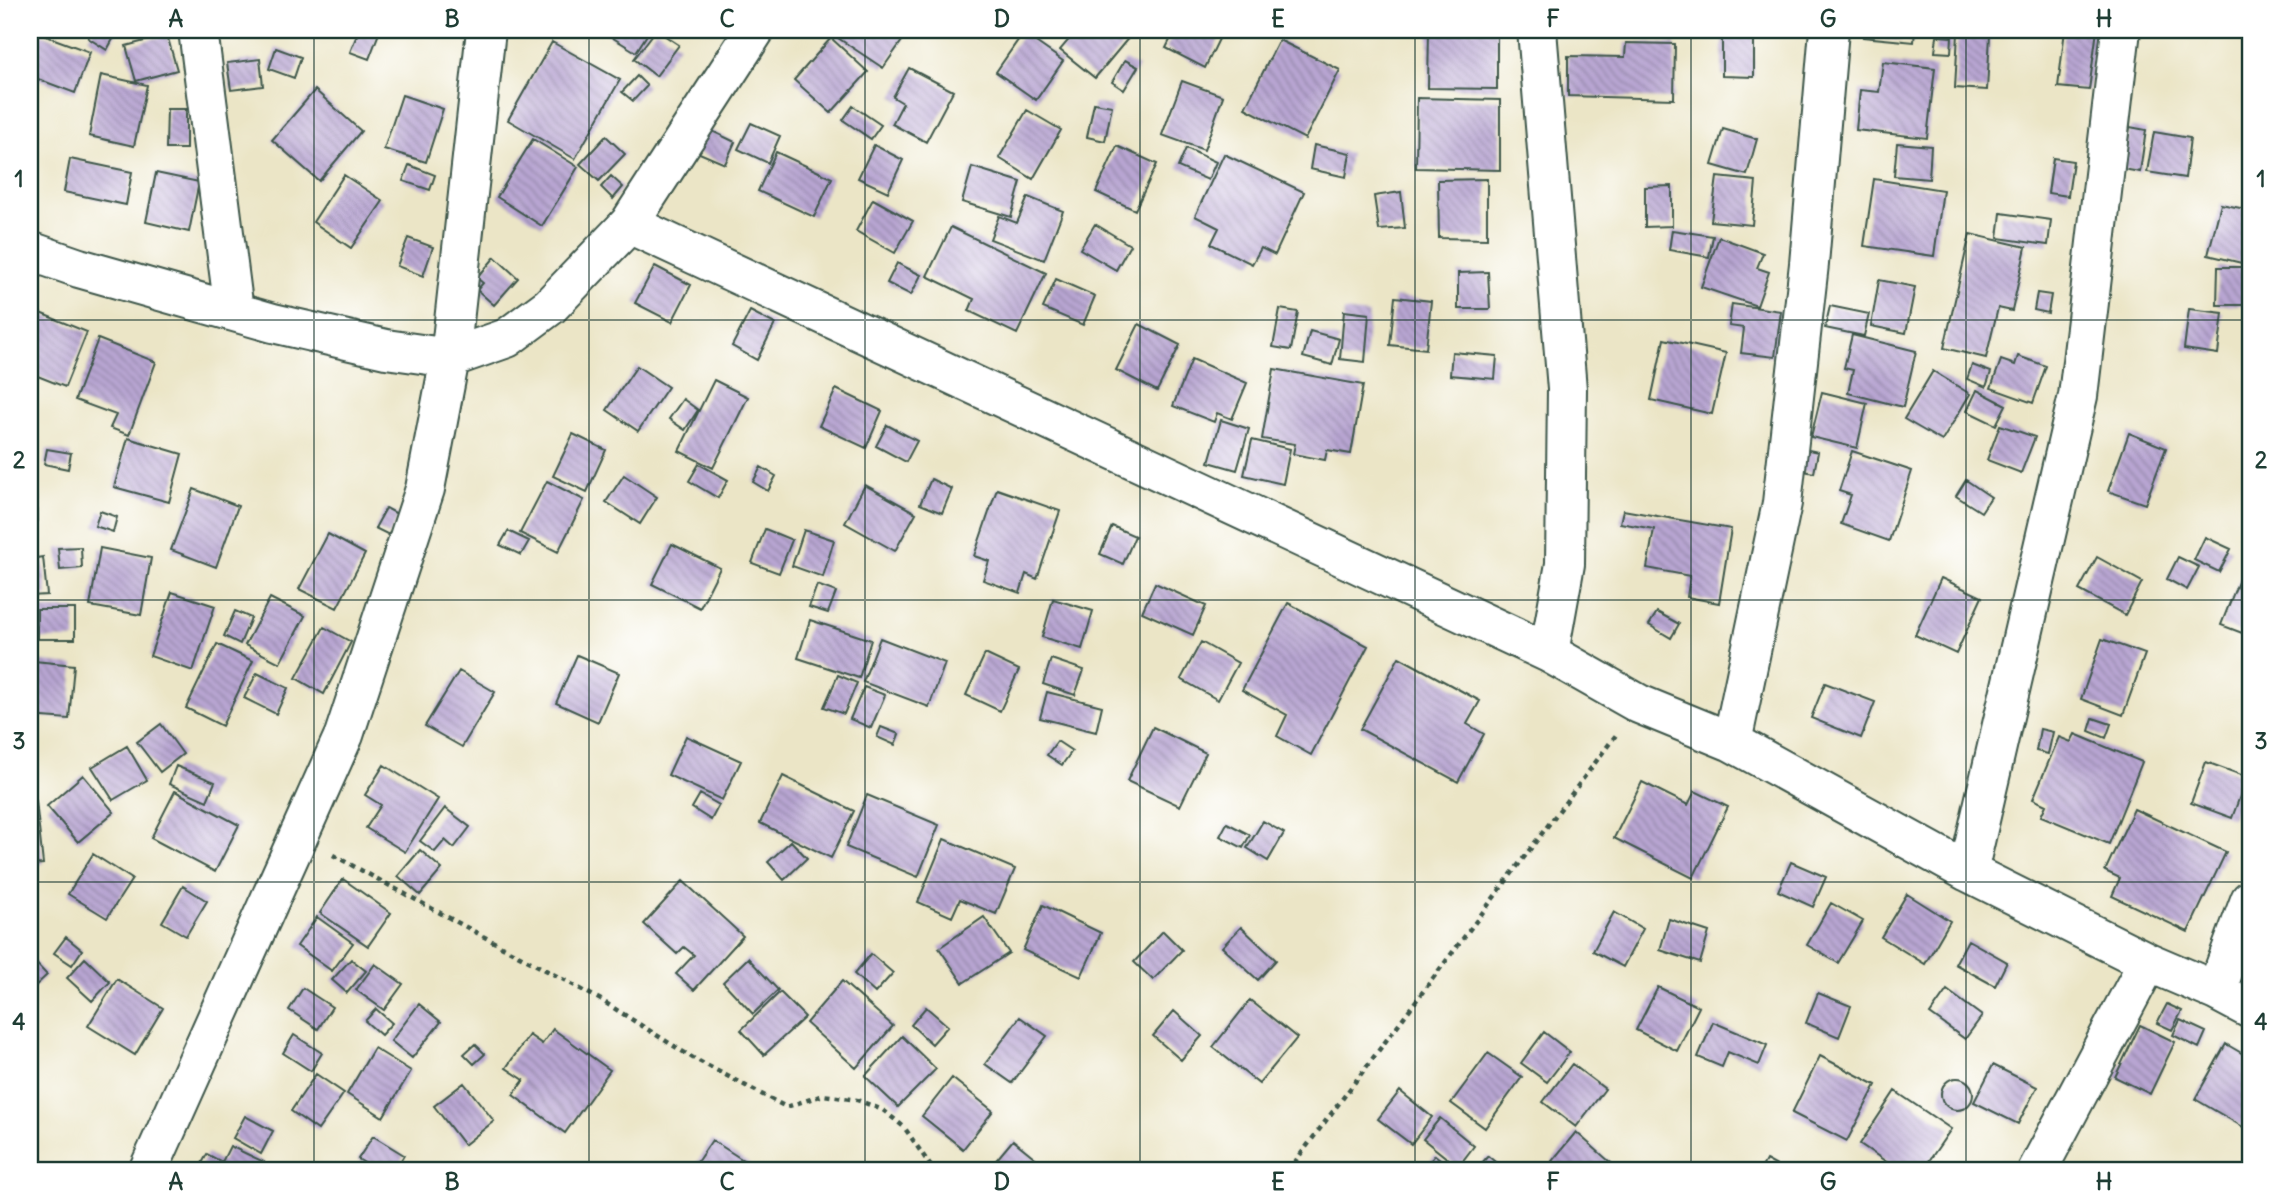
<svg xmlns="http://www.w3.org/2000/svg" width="2280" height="1201" font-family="Delius,sans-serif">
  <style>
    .building { fill: url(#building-back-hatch) }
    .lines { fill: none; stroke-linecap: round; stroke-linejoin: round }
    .minor-casing { stroke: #3e564a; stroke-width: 42 }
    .path { stroke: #3e564a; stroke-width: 4.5; stroke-dasharray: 5 5; stroke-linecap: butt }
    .minor { stroke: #fff; stroke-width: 38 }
    .grid { fill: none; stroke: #1f3d34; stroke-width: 2; stroke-opacity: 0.55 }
    .neatline { fill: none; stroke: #1f3d34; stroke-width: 2.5 }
    .grid-label { font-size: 23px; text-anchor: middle; font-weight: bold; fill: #1f3d34 }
  </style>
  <defs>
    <pattern id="building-back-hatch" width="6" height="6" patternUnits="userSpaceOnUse" patternTransform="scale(1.75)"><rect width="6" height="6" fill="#b8a5d2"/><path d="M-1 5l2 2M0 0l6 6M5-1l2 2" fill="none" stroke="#9588ab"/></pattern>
  </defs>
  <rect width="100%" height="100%" fill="#fff"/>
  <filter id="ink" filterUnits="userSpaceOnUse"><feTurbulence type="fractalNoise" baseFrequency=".0143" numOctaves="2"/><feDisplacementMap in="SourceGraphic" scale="14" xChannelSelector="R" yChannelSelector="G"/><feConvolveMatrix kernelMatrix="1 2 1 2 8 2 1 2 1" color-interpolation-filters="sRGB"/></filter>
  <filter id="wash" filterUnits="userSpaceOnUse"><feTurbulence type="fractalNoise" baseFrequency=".00686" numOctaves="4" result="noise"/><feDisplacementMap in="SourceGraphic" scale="28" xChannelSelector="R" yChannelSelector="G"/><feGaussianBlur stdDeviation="1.57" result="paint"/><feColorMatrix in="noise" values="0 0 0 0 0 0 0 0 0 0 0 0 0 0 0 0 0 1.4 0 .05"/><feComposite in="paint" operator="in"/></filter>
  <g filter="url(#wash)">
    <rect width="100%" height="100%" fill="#ebe5c6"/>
    <g id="blocks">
      <path class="building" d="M93,30H118L107,50L88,38Z
        M359,30H371L379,33L369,59L350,52Z
        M600,30H650L636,52Z
        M656,30L679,45L656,76L634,59Z
        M839,30H891L904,38L883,68L835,36Z
        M1077,30H1123L1130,36L1095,78L1060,50Z
        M1175,30H1200L1219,39L1205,68L1166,48Z
        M1429,30H1497V89L1428,88Z
        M1606,30H1675V36L1606,35Z
        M1722,30H1754V77L1722,76Z
        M1864,30H1915L1914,42L1863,37Z
        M2065,30H2097L2089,90L2058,87Z
        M38,33L90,52L75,93L30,76V57Z
        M1023,33L1063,61L1036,100L996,72Z
        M1958,33L1990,35L1987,90L1955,88Z
        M167,35L177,70L136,81L126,46Z
        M1937,36L1952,37L1951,53L1935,52Z
        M831,38L868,72L831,113L794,80Z
        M1279,40L1340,70L1305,139L1245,108Z
        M552,42L620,80L575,159L508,120Z
        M1626,43L1675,44L1674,99L1568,96V56L1625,57Z
        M276,48L301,57L294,78L269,69Z
        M260,59L263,86L231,90L227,63Z
        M1125,60L1138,67L1124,90L1112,82Z
        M1883,62L1935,68L1927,138L1856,130L1860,90L1879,92Z
        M909,68L953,91L926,142L892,124L903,103L893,97Z
        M101,75L147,85L134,146L89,136Z
        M637,76L647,86L633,101L622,92Z
        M1182,81L1223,96L1204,150L1162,135Z
        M315,90L361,131L319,181L272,140Z
        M402,95L443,109L426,162L384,149Z
        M1417,98L1500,100V170L1416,168Z
        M1094,103L1112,106L1105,141L1087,137Z
        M853,106L881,125L871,139L843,120Z
        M167,109H186V149H166Z
        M1027,110L1061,130L1033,179L999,158Z
        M751,123L780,136L768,163L738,149Z
        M2130,127L2146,130L2140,172L2123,169Z
        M708,129L735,142L725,164L697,152Z
        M1723,129L1757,139L1747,175L1712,165Z
        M2154,132L2190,138L2185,178L2147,172Z
        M606,136L625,154L599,181L580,164Z
        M533,139L578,167L542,226L497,197Z
        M1897,143L1931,146L1929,179L1894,176Z
        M874,145L903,160L888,192L858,178Z
        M1314,145L1350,153L1346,177L1310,169Z
        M1117,146L1157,164L1135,210L1096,192Z
        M1186,148L1216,162L1208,180L1178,167Z
        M776,152L832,178L814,217L758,191Z
        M1224,154L1304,192L1275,255L1261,248L1252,264L1211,244L1219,228L1195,216Z
        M2053,158L2073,161L2068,196L2048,193Z
        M70,159L132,172L126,205L64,192Z
        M409,165L435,175L430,190L403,181Z
        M972,167L1021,182L1011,217L962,202Z
        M156,173L199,182L189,232L146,222Z
        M344,175L383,201L351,248L313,222Z
        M611,176L623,187L613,199L601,187Z
        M1717,177L1756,181L1752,225L1711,221Z
        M1487,179V239L1439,238L1438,180Z
        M1874,179L1943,190L1934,256L1864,246Z
        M1672,186V226L1645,227V187Z
        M1401,192L1405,228L1379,230L1374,196Z
        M1028,197L1063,211L1044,260L990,239L999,216L1017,223Z
        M873,199L913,221L895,253L856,231Z
        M2221,204L2250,210V265L2208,255Z
        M2001,213L2051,220L2048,245L1998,238Z
        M1095,224L1130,245L1116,270L1080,249Z
        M951,227L1046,273L1017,334L969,311L974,299L927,276Z
        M1672,230L1713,236L1709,257L1669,250Z
        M1970,234L2026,247L2012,311L1998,308L1986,358L1944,348Z
        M1719,237L1763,253L1757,268L1769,272L1757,306L1701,287Z
        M408,238L433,247L423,276L397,266Z
        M495,257L518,278L494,305L477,290L483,283L477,278Z
        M897,263L921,275L911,295L887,283Z
        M655,266L691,285L672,322L635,303Z
        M2218,267H2248V305H2217Z
        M1488,272L1490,309H1458V273Z
        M1056,279L1095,296L1083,325L1043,308Z
        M1879,280L1915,287L1906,333L1871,326Z
        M2037,293L2051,295L2048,313L2034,310Z
        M1395,297L1431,301L1426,349L1390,345Z
        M1732,304L1781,311L1775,357L1741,353L1744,328L1729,326Z
        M1830,306L1869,314L1864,336L1825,328Z
        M1280,309L1298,312L1291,350L1273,347Z
        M2189,309L2223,313L2218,354L2184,349Z
        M750,311L775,324L757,360L732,346Z
        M1344,311L1369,314L1365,362L1340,359Z
        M40,313L87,332L65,387L30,373V339Z
        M1139,324L1180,345L1157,391L1116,370Z
        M1310,331L1339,339L1332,365L1303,357Z
        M1852,335L1916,351L1903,407L1848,393L1853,370L1844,368Z
        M98,339L156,362L129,435L110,428L116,415L75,400Z
        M1664,339L1726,353L1712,414L1651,400Z
        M1452,352L1497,356L1495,379L1450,375Z
        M2018,356L2046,366L2033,403L1991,388L2001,360L2015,365Z
        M1192,359L1247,383L1232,419L1217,413L1214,422L1173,406Z
        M1972,365L1991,372L1986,387L1967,379Z
        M637,366L668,387L638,431L607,410Z
        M1274,369L1363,385L1351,454L1327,450L1325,460L1293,454L1295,444L1262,439Z
        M1933,371L1970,394L1942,441L1904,419Z
        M714,380L748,397L713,468L679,451Z
        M836,389L882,411L866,448L819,426Z
        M1977,390L2006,405L1996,425L1967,411Z
        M1822,392L1867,403L1857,448L1811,437Z
        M683,399L698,410L685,430L669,419Z
        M1221,420L1249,429L1237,470L1209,462Z
        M887,425L917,441L906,462L876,446Z
        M2000,425L2035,437L2021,473L1987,460Z
        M2129,433L2166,448L2145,504L2108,491Z
        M573,434L606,450L587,492L553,476Z
        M128,438L182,454L169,502L114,487Z
        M1252,440L1290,449L1283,484L1244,475Z
        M47,449L71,453L68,469L44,464Z
        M1804,449L1818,452L1814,473L1799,470Z
        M1852,451L1912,471L1889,541L1841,524L1851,495L1839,491Z
        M699,464L728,480L718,498L689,481Z
        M761,467L776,476L768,491L753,482Z
        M624,475L657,497L640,524L606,502Z
        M931,479L952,489L942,513L920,504Z
        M1966,480L1991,497L1981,512L1956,496Z
        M547,481L584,500L558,552L520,533Z
        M865,485L916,513L895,551L845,523Z
        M194,489L238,506L216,567L171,550Z
        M997,489L1060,511L1037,579L1026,574L1020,593L983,580L989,561L974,556Z
        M36,495L37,535H30V496Z
        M386,508L399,515L389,535L375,528Z
        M1623,510L1731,529L1719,603L1687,597L1690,576L1647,568L1654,529L1620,523Z
        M100,511L117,517L113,532L95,526Z
        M1112,526L1135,536L1123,564L1100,554Z
        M765,529L792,540L779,573L752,563Z
        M804,530L834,540L823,577L792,566Z
        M508,531L529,541L521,555L500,545Z
        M328,534L365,554L337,608L299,589Z
        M2205,537L2231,549L2219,572L2194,560Z
        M672,544L720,568L700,608L652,584Z
        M81,547L82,568L60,570L58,548Z
        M100,548L151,558L141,615L90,606Z
        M43,557L47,595L30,596V559Z
        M2097,557L2142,582L2125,615L2079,590Z
        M2178,557L2199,567L2187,590L2167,579Z
        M2246,562L2250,563V636L2221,625Z
        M1941,578L1982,597L1956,654L1915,635Z
        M1155,583L1206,606L1193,635L1142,612Z
        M817,585L836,592L828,613L809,607Z
        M172,592L215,606L193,671L150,656Z
        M270,598L305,616L280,663L245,645Z
        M1053,599L1093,611L1082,649L1042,637Z
        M1288,603L1368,646L1311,755L1277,736L1287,715L1242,690Z
        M37,609H75V639H37Z
        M235,611L251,618L240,644L224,636Z
        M1657,612L1679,624L1671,638L1649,625Z
        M810,620L871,640L859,678L798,658Z
        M324,627L351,642L324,694L296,678Z
        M880,638L945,663L929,707L863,682Z
        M2102,639L2145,654L2123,715L2081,699Z
        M1201,642L1238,663L1218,700L1181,679Z
        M217,644L253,661L222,726L186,708Z
        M985,654L1019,670L1000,711L966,695Z
        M577,655L619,673L598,722L556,703Z
        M1399,657L1480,701L1467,724L1484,734L1458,782L1360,729Z
        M1051,659L1084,670L1075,695L1043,684Z
        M34,661L74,665L69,719L30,716Z
        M459,671L495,692L462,747L425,726Z
        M257,673L288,688L276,714L244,698Z
        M838,675L857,683L844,714L824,707Z
        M1825,683L1875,702L1861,738L1811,718Z
        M864,687L885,695L871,728L850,719Z
        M1047,692L1102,706L1096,732L1040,718Z
        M2093,718L2111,724L2106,738L2089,731Z
        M161,724L183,754L160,772L137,742Z
        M881,727L899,734L895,745L877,737Z
        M1153,727L1206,753L1180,806L1127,781Z
        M2040,729L2053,732L2048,754L2036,751Z
        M2075,734L2142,762L2109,844L2041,816L2046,805L2033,799L2059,737L2071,742Z
        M686,736L741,761L722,800L668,775Z
        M1057,741L1072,751L1062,765L1047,755Z
        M127,746L147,780L113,800L92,767Z
        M2206,762L2247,777L2232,818L2191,803Z
        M384,765L438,799L405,852L366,828L381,805L365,795Z
        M176,766L215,782L207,801L169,784Z
        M83,775L114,812L78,842L47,806Z
        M783,776L854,811L831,858L760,823Z
        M1642,782L1688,805L1695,791L1728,807L1693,878L1614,838Z
        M175,791L239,825L215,872L151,838Z
        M700,794L719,805L711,820L692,808Z
        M867,795L939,825L918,877L846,847Z
        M36,801L43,864L30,865V802Z
        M445,808L470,827L454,848L445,840L435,852L420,841Z
        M2134,809L2226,852L2188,932L2112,896L2120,878L2105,871Z
        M1263,821L1284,833L1268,861L1247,848Z
        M1227,823L1250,835L1243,848L1220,836Z
        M944,839L1015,869L996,914L960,899L952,917L918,902Z
        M791,841L807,858L784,880L768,862Z
        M420,850L442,869L420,895L398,876Z
        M93,854L132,879L107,918L68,894Z
        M1791,862L1826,877L1813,907L1778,891Z
        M343,879L391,913L368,946L320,913Z
        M683,881L743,936L694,990L676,974L694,955L684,947L677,954L644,924Z
        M183,886L207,901L186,936L162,922Z
        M1907,894L1950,921L1925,964L1881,937Z
        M1831,903L1863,921L1838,963L1807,945Z
        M1043,905L1101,933L1081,977L1023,950Z
        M1614,912L1643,929L1623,967L1593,951Z
        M317,917L353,943L332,971L297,946Z
        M984,917L1009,953L963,983L939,948Z
        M1669,919L1709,932L1700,963L1660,950Z
        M1241,927L1276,960L1258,980L1222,947Z
        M1163,931L1182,950L1153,980L1134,962Z
        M66,937L82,950L72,965L54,953Z
        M1968,940L2007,962L1995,986L1955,964Z
        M871,954L893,973L875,993L854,974Z
        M30,957L47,975L30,991Z
        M85,958L110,982L92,1001L67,978Z
        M748,958L778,990L753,1014L723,982Z
        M351,959L366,971L347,993L332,980Z
        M375,964L403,984L384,1010L356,990Z
        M117,979L163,1008L135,1055L88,1026Z
        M842,981L893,1026L856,1068L806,1023Z
        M1658,987L1699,1007L1677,1051L1636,1030Z
        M303,988L332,1007L318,1029L289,1010Z
        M1947,990L1982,1016L1965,1039L1930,1014Z
        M780,992L805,1017L764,1055L741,1030Z
        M1818,993L1851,1006L1839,1037L1806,1023Z
        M1250,1000L1297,1038L1259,1084L1213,1047Z
        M419,1004L441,1022L412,1058L391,1041Z
        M2167,1004L2182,1011L2172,1030L2157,1023Z
        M926,1007L948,1026L932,1044L911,1025Z
        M376,1009L392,1023L381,1035L365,1021Z
        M1174,1011L1202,1036L1181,1060L1153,1036Z
        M1020,1017L1047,1036L1012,1083L985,1064Z
        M2180,1020L2206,1032L2199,1048L2173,1035Z
        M1713,1022L1767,1045L1759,1065L1728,1052L1722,1067L1698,1057Z
        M2140,1025L2175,1042L2150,1094L2115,1077Z
        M553,1029L610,1070L565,1133L513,1095L524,1080L506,1068L529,1035L542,1044Z
        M1544,1032L1570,1052L1547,1082L1521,1063Z
        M294,1035L322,1053L311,1071L283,1053Z
        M902,1036L936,1069L898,1107L865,1076Z
        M475,1044L485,1054L474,1064L464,1054Z
        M2226,1044L2250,1058V1131L2195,1099Z
        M374,1048L411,1071L383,1117L347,1094Z
        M1488,1053L1522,1077L1485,1128L1451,1103Z
        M1820,1056L1876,1085L1847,1141L1792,1113Z
        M1572,1064L1605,1089L1576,1127L1543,1102Z
        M1993,1065L2037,1087L2018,1124L1974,1102Z
        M316,1074L344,1093L318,1130L291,1111Z
        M952,1078L993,1111L963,1149L922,1116Z
        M1941 1094a16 16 0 1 1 32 0a16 16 0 1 1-32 0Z
        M464,1083L494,1121L464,1145L434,1106Z
        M1400,1091L1432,1117L1411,1144L1378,1119Z
        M1895,1091L1951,1129L1922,1171H1900L1860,1144Z
        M245,1116L273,1131L261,1154L233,1138Z
        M1440,1118L1474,1146L1458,1167L1423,1139Z
        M1576,1132L1618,1169L1616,1171H1564L1552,1161Z
        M373,1136L404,1155L395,1171H378L358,1159Z
        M712,1140L760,1171H691Z
        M1013,1140L1045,1166L1041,1171H987Z
        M230,1146L264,1162L260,1171H198L207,1154L222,1162Z
        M1435,1155L1455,1171H1422Z
        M1488,1156L1506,1171H1475Z
        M1766,1160L1786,1171H1760Z"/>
    </g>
  </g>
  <g filter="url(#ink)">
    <use href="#blocks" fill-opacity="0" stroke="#3e564a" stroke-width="2"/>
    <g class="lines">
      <defs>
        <path id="minor" d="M198,30L234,311
          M1537,30L1567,389L1565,564L1549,653
          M629,224L1549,653L1639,704L1732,742L1968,872L2148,962L2216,991L2250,1009
          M30,251L79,268L273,323L386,349L450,358L507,338L550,306L629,224L755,30
          M1732,742L1782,503L1809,264L1829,30
          M1968,872L2078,396L2121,30
          M2216,991L2250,900
          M148,1171L344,735L425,489L450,358L486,30
          M2037,1171L2148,962"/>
      </defs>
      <use href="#minor" class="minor-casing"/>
      <path class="path" d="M333,855L601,1000L693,1058L786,1107L823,1095L857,1100L883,1110L904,1127L934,1171
        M1288,1171L1616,735"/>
      <use href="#minor" class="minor"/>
    </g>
  </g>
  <path class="grid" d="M314,30V1171M589,30V1171M865,30V1171M1140,30V1171M1415,30V1171M1691,30V1171M1966,30V1171M30,320H2250M30,600H2250M30,882H2250"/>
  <rect width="2280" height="1201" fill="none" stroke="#fff" stroke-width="77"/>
  <rect x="38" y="38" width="2204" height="1124" class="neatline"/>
  <g class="grid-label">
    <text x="176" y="27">A</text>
    <text x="452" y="27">B</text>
    <text x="727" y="27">C</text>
    <text x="1002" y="27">D</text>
    <text x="1278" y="27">E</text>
    <text x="1553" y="27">F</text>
    <text x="1828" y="27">G</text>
    <text x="2104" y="27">H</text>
    <text x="19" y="187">1</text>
    <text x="2261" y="187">1</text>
    <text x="19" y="468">2</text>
    <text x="2261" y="468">2</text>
    <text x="19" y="749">3</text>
    <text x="2261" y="749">3</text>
    <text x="19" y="1030">4</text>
    <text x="2261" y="1030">4</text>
    <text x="176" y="1190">A</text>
    <text x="452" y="1190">B</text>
    <text x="727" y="1190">C</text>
    <text x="1002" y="1190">D</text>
    <text x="1278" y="1190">E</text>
    <text x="1553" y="1190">F</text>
    <text x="1828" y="1190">G</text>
    <text x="2104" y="1190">H</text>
  </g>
</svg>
